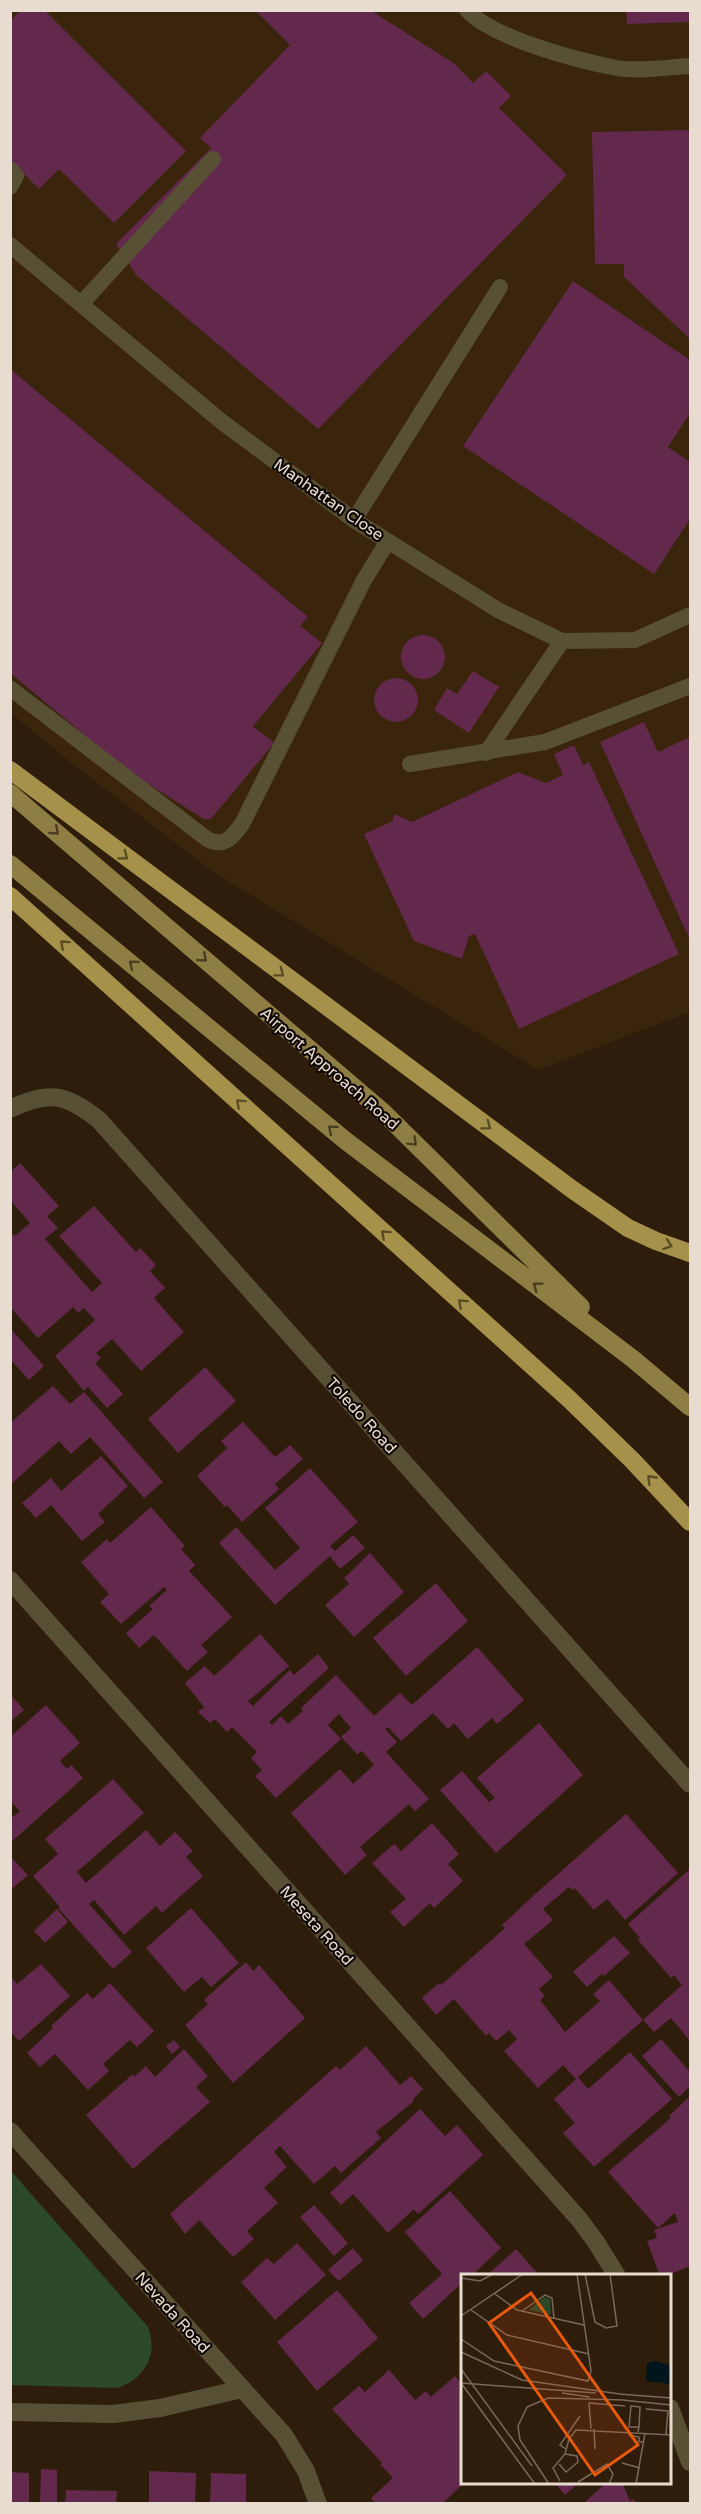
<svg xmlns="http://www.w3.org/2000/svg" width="701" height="2514" font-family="'Varela Round',sans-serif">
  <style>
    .built { fill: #3a240b }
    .green { fill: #2c4a2a }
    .building { fill: #63294c }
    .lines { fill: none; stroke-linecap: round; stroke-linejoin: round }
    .service { stroke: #585035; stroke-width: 16 }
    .minor { stroke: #585035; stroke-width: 18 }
    .primary { stroke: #8f7e44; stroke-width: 18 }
    .motorway { stroke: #a59149; stroke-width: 18 }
    .oneway { stroke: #493e20 }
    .oneway2 { stroke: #5a4d26 }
    .labels { text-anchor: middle; stroke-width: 4.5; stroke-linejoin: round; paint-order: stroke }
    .street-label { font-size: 16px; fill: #e8dcd1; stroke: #100903 }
    .inset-road { fill: none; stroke: #78695a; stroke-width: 1.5 }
    .view { fill: #e8590c; fill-opacity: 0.15; stroke: #e8590c; stroke-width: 3 }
    .inset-edge { fill: none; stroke: #e8dcd1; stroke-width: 3 }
  </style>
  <rect width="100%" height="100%" fill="#2e1d0b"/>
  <path class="built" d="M10,11H690V1012L538,1070L216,874L70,762L11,713Z"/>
  <path class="green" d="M11,2171L148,2327C159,2355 144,2379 117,2388L11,2385Z"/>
  <path class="building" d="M21,10H44L186,151L114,223L59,169L39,189L10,160V21Z
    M255,10H370L455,64L473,83L486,71L511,96L499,108L567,175L318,429L136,275L116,244L211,148L200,138L290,45Z
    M626,10H690V22L627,24Z
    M690,130V339L624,277V264H595L592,132Z
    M573,281L690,360V413L668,447L690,462V519L654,574L463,446Z
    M10,369L308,617L300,626L322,643L253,726L274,743L211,819H204L129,772L10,673Z
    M401 657a22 22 0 1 1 44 0a22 22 0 1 1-44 0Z
    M473,671L499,687L469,733L434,710L447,688L457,694Z
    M374 700a22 22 0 1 1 44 0a22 22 0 1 1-44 0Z
    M644,722L658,752L690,737V940L600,742Z
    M574,745L583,765L589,762L679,954L519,1029L475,934L469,936L462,959L414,941L364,834L393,821L394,814L412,822L518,772L546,783L563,775L554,754Z
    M20,1163L59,1206L47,1216L58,1228L45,1239L92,1292L102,1283L59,1236L94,1206L136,1252L140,1248L156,1265L150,1271L165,1288L154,1298L184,1332L141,1371L112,1339L96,1353L101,1358L95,1363L123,1394L107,1408L88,1387L84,1391L55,1356L95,1320L84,1308L78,1313L73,1307L38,1338L10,1307V1237L14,1234L15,1236L30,1223L10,1200V1172Z
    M10,1328L44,1366L29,1380L10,1359Z
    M205,1367L236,1401L178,1453L148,1419Z
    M53,1386L70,1404L84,1392L163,1482L144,1498L90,1437L71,1454L59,1441L10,1485V1423Z
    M243,1422L275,1457L290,1445L303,1459L275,1484L279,1489L242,1522L227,1505L225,1507L197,1476L227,1448L221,1441Z
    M101,1456L128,1486L98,1514L105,1522L82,1541L51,1505L36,1518L22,1503L51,1478L61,1491Z
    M310,1468L358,1522L330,1546L335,1551L353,1535L365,1548L340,1569L330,1556L275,1605L219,1543L236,1527L275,1570L300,1548L265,1508Z
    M151,1507L185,1546L181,1549L195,1565L189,1571L232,1617L201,1645L208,1652L187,1671L154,1635L139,1648L126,1633L153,1609L149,1606L167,1590L164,1587L121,1624L100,1602L109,1594L81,1562L107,1539L110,1543Z
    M370,1553L404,1592L354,1637L325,1605L349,1584L344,1578Z
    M436,1583L468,1621L406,1676L373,1638Z
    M260,1634L289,1666L248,1701L253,1706L290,1670L294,1675L318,1654L329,1668L269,1722L272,1725L281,1716L288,1724L303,1711L301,1708L336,1675L374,1716L400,1693L412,1705L477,1647L524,1700L497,1724L492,1718L468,1739L454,1723L448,1729L433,1713L401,1741L388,1727L385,1729L397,1742L386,1752L429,1799L415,1811L409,1804L360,1847L367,1855L345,1875L291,1813L340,1769L353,1784L374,1765L362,1751L357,1754L341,1737L351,1728L339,1714L328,1725L341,1739L276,1798L255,1776L262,1770L251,1758L257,1752L232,1727L227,1732L215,1719L210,1723L198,1712L204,1707L185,1683L205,1666L214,1676Z
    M10,1694L24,1710L10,1722Z
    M46,1705L80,1743L60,1761L67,1769L71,1765L83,1778L10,1843V1819L20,1811L10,1801V1737Z
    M539,1723L583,1775L496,1853L440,1790L462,1771L489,1802L495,1798L477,1778Z
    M113,1779L144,1813L77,1872L86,1883L146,1830L160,1846L175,1832L193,1851L186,1857L203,1876L162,1913L156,1906L124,1935L94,1900L89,1904L132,1952L113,1969L58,1908L60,1907L33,1876L58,1854L45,1839Z
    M626,1814L678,1873L625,1920L607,1899L594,1910L575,1888L573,1890L569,1887L543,1909L553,1920L524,1944L553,1977L539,1989L545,1996L540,2000L565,2032L600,2001L593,1994L609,1980L643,2020L682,1985L674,1975L671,1978L638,1940L640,1938L628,1924L690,1869V2041L671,2018L654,2032L643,2020L578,2077L588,2089L630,2052L672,2099L594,2167L563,2133L575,2123L554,2099L576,2079L563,2065L538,2088L504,2051L517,2039L509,2030L496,2041L489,2033L486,2036L454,1999L436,2015L422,1998L439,1983L441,1985L505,1928L502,1925L533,1896Z
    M432,1823L459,1854L448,1864L463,1881L434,1908L430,1903L404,1927L390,1912L406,1899L372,1863L394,1844L401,1851Z
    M10,1856L28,1875L13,1888L10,1885Z
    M191,1908L239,1963L211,1987L202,1977L184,1992L146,1948Z
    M57,1909L68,1922L45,1943L34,1931Z
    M614,1936L630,1953L604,1976L602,1974L587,1987L573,1972Z
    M246,1962L253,1971L259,1965L305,2018L233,2083L185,2025L208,2004L204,2000Z
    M41,1964L70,1996L19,2041L10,2031V1981L13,1979L17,1984Z
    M110,1983L154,2031L137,2047L130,2040L103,2064L109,2071L88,2090L55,2054L40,2067L27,2053L53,2028L51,2026L87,1993L93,1999Z
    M661,2039L690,2072V2086L679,2097L642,2056Z
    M174,2040L180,2047L172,2054L166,2046Z
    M366,2046L400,2085L411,2076L423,2089L413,2099L414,2101L376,2132L381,2138L341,2173L335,2166L314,2184L280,2146L274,2152L287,2167L264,2188L278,2203L247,2231L254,2239L233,2257L199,2220L185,2234L170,2214L336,2066L340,2070Z
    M184,2049L208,2076L196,2087L210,2102L133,2169L86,2115L133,2074L134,2077L146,2066L155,2077Z
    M690,2096V2266L666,2276H660L647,2241L657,2238L654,2230L678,2222L675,2213L658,2228L608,2172L671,2118L669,2116Z
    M420,2109L445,2136L457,2125L483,2155L418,2214L414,2209L388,2233L353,2194L341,2205L330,2193Z
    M450,2191L501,2248L471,2276H462V2283L423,2319L409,2303L442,2274L405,2232Z
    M314,2205L348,2243L334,2256L300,2217Z
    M297,2243L326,2275L275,2320L241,2282L267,2258L274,2264Z
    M353,2248L363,2260L339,2281L328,2270Z
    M516,2249L540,2276H486Z
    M337,2290L378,2338L317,2391L277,2342Z
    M389,2370L415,2400L426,2391L431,2397L455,2376L462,2384V2482H465L442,2504H376L371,2498L393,2478L380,2464L382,2463L332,2409L359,2386L365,2392Z
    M41,2469L57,2470V2504H40Z
    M149,2471L196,2473L195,2504H149Z
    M10,2472L29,2473V2504H10Z
    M211,2473L246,2474V2504H210Z
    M554,2482H580L565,2495Z
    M607,2482H622L630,2501L634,2499L636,2504H583Z
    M66,2490L117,2491L116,2504H65Z"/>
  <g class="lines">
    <path class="service" d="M467,10C492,38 579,61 617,68C639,72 667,67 690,66
      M10,169L16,176L10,187
      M10,245L222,422L354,520L498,610L562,641L635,640L690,615
      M81,304L213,159
      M354,520L500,287
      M10,688L207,839C224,848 232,838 242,824L364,580L388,541
      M486,753L562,641
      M410,764L545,742L690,686"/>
    <path class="minor" d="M10,1109C49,1090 66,1094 99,1120L690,1784
      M10,1580L579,2219L596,2242L617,2276
      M10,2131L284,2435L306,2471L318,2504
      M670,2408L690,2462
      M10,2412L113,2414L160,2408L242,2389"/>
    <path class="primary" d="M10,793L382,1111L581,1307
      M10,864L346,1141L633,1359L690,1407"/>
    <path class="motorway" d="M10,770L573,1190L628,1228L656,1241L690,1253
      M10,896L569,1399L632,1460L690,1522"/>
  </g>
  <defs><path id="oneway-chevron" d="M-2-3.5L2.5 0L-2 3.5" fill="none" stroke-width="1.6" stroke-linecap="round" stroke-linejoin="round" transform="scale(1.5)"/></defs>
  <g class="oneway">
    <use href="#oneway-chevron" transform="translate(55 831) rotate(41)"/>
    <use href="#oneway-chevron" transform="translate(203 958) rotate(41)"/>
    <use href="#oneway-chevron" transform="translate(133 964) rotate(-140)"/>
    <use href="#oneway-chevron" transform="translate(332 1129) rotate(-140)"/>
    <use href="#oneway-chevron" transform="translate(413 1142) rotate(45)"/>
    <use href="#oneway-chevron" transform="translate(537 1286) rotate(-143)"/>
  </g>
  <g class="oneway2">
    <use href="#oneway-chevron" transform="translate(124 856) rotate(37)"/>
    <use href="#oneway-chevron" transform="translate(64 944) rotate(-138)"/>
    <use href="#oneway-chevron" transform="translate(280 973) rotate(37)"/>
    <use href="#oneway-chevron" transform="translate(240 1103) rotate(-138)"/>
    <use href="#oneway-chevron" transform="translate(487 1126) rotate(37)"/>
    <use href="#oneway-chevron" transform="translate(385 1234) rotate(-138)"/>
    <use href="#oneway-chevron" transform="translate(668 1245) rotate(19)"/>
    <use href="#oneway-chevron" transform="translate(462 1303) rotate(-138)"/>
    <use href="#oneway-chevron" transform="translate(651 1479) rotate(-134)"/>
  </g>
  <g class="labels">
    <g class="street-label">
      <text transform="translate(329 499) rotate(35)" y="6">Manhattan Close</text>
      <text transform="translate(330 1068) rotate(41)" y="6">Airport Approach Road</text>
      <text transform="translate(362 1415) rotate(48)" y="6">Toledo Road</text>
      <text transform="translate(317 1925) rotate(48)" y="6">Meseta Road</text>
      <text transform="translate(173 2312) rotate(48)" y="6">Nevada Road</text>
    </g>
  </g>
  <g transform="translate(461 2274)">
    <rect width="210" height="210" fill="#2e1d0b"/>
    <path d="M83,23L89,25L90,41L68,36Z" fill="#2c4a2a"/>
    <path d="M194,87L210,92V110L185,107L186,89Z" fill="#00151c"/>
    <path class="inset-road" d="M124,0L134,48L145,54L156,52L149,0M0,4L19,7L32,0M34,20L56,36L123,51M10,36L46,61L128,80M61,37L84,21L91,24L93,45M0,42L62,0M0,65L33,87L127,107L130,97L116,0M0,78L61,106L159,120M0,95L71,192M0,109L135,119M0,109L74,210M101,119L129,123M158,120L210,124M161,126L210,131M185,135L207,137L205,160M130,155L128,129L164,132M133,155L134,175M168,157V161L178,163V168H183M177,158L178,153L179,133L170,132L168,153H178M105,175L99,171L119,142M161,189L179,194M98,190L105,198L117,188L116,182L104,180M99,207L92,194L104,180L108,165L115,156L210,161M117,208L146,190L152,200L148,210M88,210L59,166L57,152L66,133L87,124L164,126M175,210L184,159"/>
    <path class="view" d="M70,19L177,171L134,201L28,49Z"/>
    <rect width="210" height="210" class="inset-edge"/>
  </g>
  <rect width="701" height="2514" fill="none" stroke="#e8dcd1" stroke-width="24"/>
</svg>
